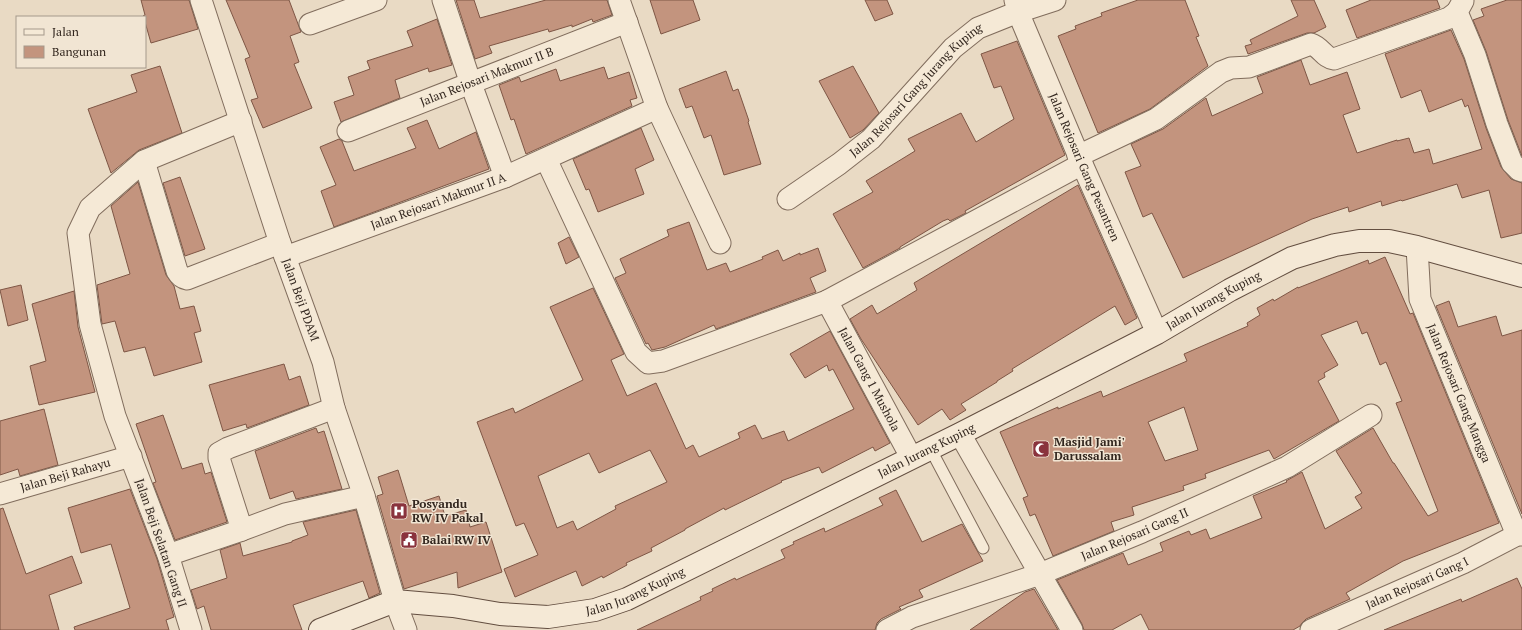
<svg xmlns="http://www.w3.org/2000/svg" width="1522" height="630" font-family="'PT Serif',serif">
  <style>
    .building { fill: #c3947e; stroke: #7e5645; fill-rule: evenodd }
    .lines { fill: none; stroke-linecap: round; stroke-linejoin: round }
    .lane-casing { stroke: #816d5d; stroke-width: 13 }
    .street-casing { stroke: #816d5d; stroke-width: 23 }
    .secondary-casing { stroke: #634e40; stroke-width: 24 }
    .lane { stroke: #f5e9d6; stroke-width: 11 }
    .street { stroke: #f5e9d6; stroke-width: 21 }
    .secondary { stroke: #f5e9d6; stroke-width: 22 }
    .labels { text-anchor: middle; stroke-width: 3; stroke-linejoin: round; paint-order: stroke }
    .street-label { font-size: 12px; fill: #33271f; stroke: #f1e5d3 }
    .poi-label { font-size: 12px; font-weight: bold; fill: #33271f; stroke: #f1e5d3; text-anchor: start }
  </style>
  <rect width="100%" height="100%" fill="#e9dac4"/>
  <path class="building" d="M141,0H189L198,29L151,43L145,22V17L143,16L145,15Z
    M226,0H289L301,32L290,36L299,62L294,64L312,108L263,128L251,100L258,98L245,59L250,57Z
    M456,0H474L480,18L546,0H607L612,15L593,22L592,19L572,27V25L549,32L548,29L489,46L492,53L475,59Z
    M650,0H693L700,20L661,34Z
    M865,0H887L893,14L875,21Z
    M1138,0H1185L1199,36L1196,37L1208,66L1150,109L1098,133L1058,36L1076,29L1075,26L1102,16L1101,13Z
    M1291,0H1314L1326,27L1314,33H1307L1248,54L1245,46L1252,44L1250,40L1298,16Z
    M1371,0H1437L1440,8L1357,38L1346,10Z
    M1507,0H1522V156L1508,120L1486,51L1473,20L1484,16L1481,9Z
    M437,19L452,65L429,72L428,68L395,80L400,98L341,122L334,102L354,95L348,77L370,69L367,61L413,46L407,31Z
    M1451,30L1464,59L1486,128L1501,167L1511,179L1522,183V233L1501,238L1489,190L1462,198L1457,184L1402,201L1401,200L1382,206L1381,201L1349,212L1348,207L1312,219L1183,278L1152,213L1143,217L1125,172L1141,166L1131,144L1163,129L1206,98L1212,116L1263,93L1257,77L1301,60L1310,85L1347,72L1360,109L1343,115L1357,153L1397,140V141L1409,138L1414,153L1429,149L1433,164L1482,149L1468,105L1465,107L1462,99L1429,112L1421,90L1401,98L1385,54Z
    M1017,41L1065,155L965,211L966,213L950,221L948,219L943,221L900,247V248L863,268L833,214L873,192L866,181L915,151L908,139L961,113L976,142L1014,119L1001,86L994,88L981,54Z
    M160,66L182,133L139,150L111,173L88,109L137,92L131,75Z
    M853,66L879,113L863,130L850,138L819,81Z
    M604,67L608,79L629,72L637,98L630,100L632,106L526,154L514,119L511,120L499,85L519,77L521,82L556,69L560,81Z
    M726,71L733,91L738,89L749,121L748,122L761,164L724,175L711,135L704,138L692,106L686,108L679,89Z
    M427,120L439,149L476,132L489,169L334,227L321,191L336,185L320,147L339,139L342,141L354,171L416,148L407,128Z
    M641,128L654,160L635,169L644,194L598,212L589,189L586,190L573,159Z
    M180,177L205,249L185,256L163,183Z
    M138,182L166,275L174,286L180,309L194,306L201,331L194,333L202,362L154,376L145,347L124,352L115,321L102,324L97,285L130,274L111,206Z
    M1078,185L1137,318L1125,325L1115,306L1012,369L1013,371L997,381V382L961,404L966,410L950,420L942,409L918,425L861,339L850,319L872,305L877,314L917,290L914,283Z
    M689,222L707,270L726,263L730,272L763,259L762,257L778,250L783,261L800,253V255L818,248L826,271L810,278L816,292L716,329L714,325L665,347L652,350L648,343L646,344L615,278L626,273L620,259L669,236L667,230Z
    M569,237L579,257L566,264L558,243Z
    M1385,257L1410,314L1413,313L1499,523L1403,561L1346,593L1350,599L1306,619L1302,623L1300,626L1293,630H1149L1141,614L1112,630H1084L1082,624L1057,580L1123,553L1128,565L1163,551L1160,543L1189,531L1191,535L1206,529L1210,539L1262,518L1253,496L1287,482L1286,481L1302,472L1325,529L1362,508L1355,497L1362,493L1336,451L1373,428L1393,463H1394L1428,516L1438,511L1396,403L1402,401L1386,362L1380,365L1367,332L1362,334L1357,321L1321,335L1338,365L1324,373L1325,377L1318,381L1339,421L1274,459L1269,450L1205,474L1206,478L1183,486L1184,490L1132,507L1134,515L1111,522L1114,531L1053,556L1035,514L1030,516L1023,498L1028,496L1000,432L1058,407V409L1101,391L1103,397L1187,361L1184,354L1248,326L1247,323L1260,315L1257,308L1273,299L1274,301L1298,287V288L1368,260L1369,264ZM1184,407L1198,450L1165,461L1148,422Z
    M21,285L28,320L8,326L0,290Z
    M593,288L624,354L611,360L627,396L656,383L686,449L693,445L699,457L740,438L738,433L755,425L762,439L784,431L788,441L854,409L833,369L829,371L827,365L805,378L790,354L830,331L890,443L875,451L873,447L822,473L819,467L781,481L782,482L725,510L724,508L685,529V530L651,548L652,551L626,563L627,565L603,578L602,576L582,586L576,571L515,597L504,569L538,555L524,523L516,526L477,422L513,408L515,413L583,380L550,307ZM650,450L667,482L615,506L616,509L577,530L573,521L557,528L538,476L589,453L599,473Z
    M74,291L78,327L95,392L39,405L30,366L46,361L32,304Z
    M1449,301L1458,327L1496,316L1502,336L1522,330V514L1436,306Z
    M284,364L289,380L300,376L309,405L247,428L246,424L223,431L209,385Z
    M44,409L58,465L20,476L18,469L0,475V421Z
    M163,415L182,469L202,463L205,474L211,472L227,522L175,540L153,483L156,482L136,424Z
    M316,428L318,433L324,431L342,489L296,499L293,491L270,499L255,451Z
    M398,470L409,506L439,496L445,516L466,510L470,527L486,522L502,572L458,588L457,572L404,589L377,496L383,494L378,477Z
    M130,489L157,559L174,617L166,620L169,630H75L74,627L130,608L111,544L81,553L68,508Z
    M896,490L922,542L962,524L983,561L919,590L923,597L899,607L901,609L881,619L877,623L875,630H637L701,600L700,597L713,591L712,589L735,578L736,580L785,558L781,550L794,544L793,542L824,528L825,532L883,505L879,498Z
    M3,508L26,574L72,556L82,583L49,595L59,630H0V509Z
    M356,510L380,593L369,598L363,581L293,605L302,630H211L204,606L197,609L191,590L227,578L220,550L240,543L243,556L292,542V541L308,535L303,522Z
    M1517,578L1522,589V630H1384L1461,599L1462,602Z
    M1034,589L1058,630H970L1025,592Z"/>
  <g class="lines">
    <defs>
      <path id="lane" d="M930,448L983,548"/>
      <g id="street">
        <path id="s1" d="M201,0L280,243L323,362L334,408L364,496L395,601L406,630"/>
        <path d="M443,0L471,84L505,177"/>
        <path d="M619,0L657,108L720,243"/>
        <path id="s2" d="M1015,0L1018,12L1082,164L1157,333"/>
        <path d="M1463,1L1457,12L1475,55L1497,124L1512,163L1519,170L1522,171"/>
        <path d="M310,24L376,0"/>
        <path id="s3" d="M348,131L627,22"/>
        <path d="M1078,156L1156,119L1221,72L1231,68L1249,67L1311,44C1321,47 1324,58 1334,59L1449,18L1457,12"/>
        <path d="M546,159L636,352L648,363L663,361L827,301L1082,164"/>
        <path d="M144,161L177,271C180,276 182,278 187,279L280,243"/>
        <path id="s4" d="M788,199L839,164L871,139L953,48L978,28L1018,12L1055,0"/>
        <path id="s5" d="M1417,247L1420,299L1517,535"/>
        <path id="s6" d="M285,257L505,177L657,108"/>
        <path id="s7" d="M827,301L911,457"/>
        <path d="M334,408L228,448L219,453V458L242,530L285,514L364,496"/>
        <path d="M960,434L1072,630"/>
        <path id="s8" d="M0,494L131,456"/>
        <path d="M168,555L242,530"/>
        <path d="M191,630L168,555L115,416L90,324L78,233L90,208L144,161L241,121"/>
        <path id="s9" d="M887,630L912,617L1040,574L1142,532L1287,467L1371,415"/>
        <path id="s10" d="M1311,630L1463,563L1517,535H1522"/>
      </g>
      <g id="secondary">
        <path id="s11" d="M320,630L395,601L453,606L500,614L548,617L595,610L627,599L960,434L1157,333L1230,290L1292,258L1335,245L1359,241H1389L1417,247L1522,276"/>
      </g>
    </defs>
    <use href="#lane" class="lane-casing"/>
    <use href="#street" class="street-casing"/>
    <use href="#secondary" class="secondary-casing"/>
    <use href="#lane" class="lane"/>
    <use href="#street" class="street"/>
    <use href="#secondary" class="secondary"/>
  </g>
  <defs>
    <symbol id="mosque-square" viewBox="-11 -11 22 22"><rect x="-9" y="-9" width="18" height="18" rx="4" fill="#8a333d" stroke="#f1e5d3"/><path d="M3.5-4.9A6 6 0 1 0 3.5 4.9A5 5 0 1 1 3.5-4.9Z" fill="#fff"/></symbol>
    <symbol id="hospital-square" viewBox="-11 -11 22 22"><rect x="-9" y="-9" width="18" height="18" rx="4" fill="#8a333d" stroke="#f1e5d3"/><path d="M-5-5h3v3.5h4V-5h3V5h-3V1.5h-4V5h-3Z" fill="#fff"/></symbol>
    <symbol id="civic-square" viewBox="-11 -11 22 22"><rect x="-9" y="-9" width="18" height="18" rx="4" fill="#8a333d" stroke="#f1e5d3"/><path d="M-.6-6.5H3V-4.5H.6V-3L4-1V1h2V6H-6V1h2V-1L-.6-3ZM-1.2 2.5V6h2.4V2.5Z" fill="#fff"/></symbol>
  </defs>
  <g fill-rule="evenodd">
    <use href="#mosque-square" x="1031" y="439" width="20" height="20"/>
    <use href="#hospital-square" x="389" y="501" width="20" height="20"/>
    <use href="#civic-square" x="399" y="530" width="20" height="20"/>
  </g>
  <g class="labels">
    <g class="street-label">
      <text dy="4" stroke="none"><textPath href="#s3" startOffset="149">Jalan Rejosari Makmur II B</textPath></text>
      <text dy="4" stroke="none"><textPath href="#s4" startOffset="169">Jalan Rejosari Gang Jurang Kuping</textPath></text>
      <text dy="4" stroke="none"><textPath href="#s2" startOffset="181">Jalan Rejosari Gang Pesantren</textPath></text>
      <text dy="4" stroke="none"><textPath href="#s6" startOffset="163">Jalan Rejosari Makmur II A</textPath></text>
      <text dy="4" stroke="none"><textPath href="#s1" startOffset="316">Jalan Beji PDAM</textPath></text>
      <text dy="4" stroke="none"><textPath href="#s11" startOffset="974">Jalan Jurang Kuping</textPath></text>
      <text dy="4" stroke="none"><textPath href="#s7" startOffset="89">Jalan Gang 1 Mushola</textPath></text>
      <text dy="4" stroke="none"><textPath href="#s5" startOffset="154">Jalan Rejosari Gang Mangga</textPath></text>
      <text dy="4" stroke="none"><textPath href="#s11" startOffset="650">Jalan Jurang Kuping</textPath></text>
      <text dy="4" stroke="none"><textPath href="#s8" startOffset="68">Jalan Beji Rahayu</textPath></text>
      <text dy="4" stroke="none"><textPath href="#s9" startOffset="266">Jalan Rejosari Gang II</textPath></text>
      <text transform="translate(161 543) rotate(71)" y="4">Jalan Beji Selatan Gang II</text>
      <text dy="4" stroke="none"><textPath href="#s10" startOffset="116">Jalan Rejosari Gang I</textPath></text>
      <text dy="4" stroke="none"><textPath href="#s11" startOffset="326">Jalan Jurang Kuping</textPath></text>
    </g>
    <g class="poi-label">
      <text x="1054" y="446">Masjid Jami'<tspan x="1054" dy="14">Darussalam</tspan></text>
      <text x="412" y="508">Posyandu<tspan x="412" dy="14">RW IV Pakal</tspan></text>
      <text x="422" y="544">Balai RW IV</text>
    </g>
  </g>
  <rect x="16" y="16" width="130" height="52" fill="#f1e5d3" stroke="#a5998b"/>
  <rect x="24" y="29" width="20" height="6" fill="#f5e9d6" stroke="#a5998b"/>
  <text x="52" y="36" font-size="12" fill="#33271f">Jalan</text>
  <rect x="24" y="46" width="20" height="12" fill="#c3947e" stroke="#a5998b"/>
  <text x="52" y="56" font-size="12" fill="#33271f">Bangunan</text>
</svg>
